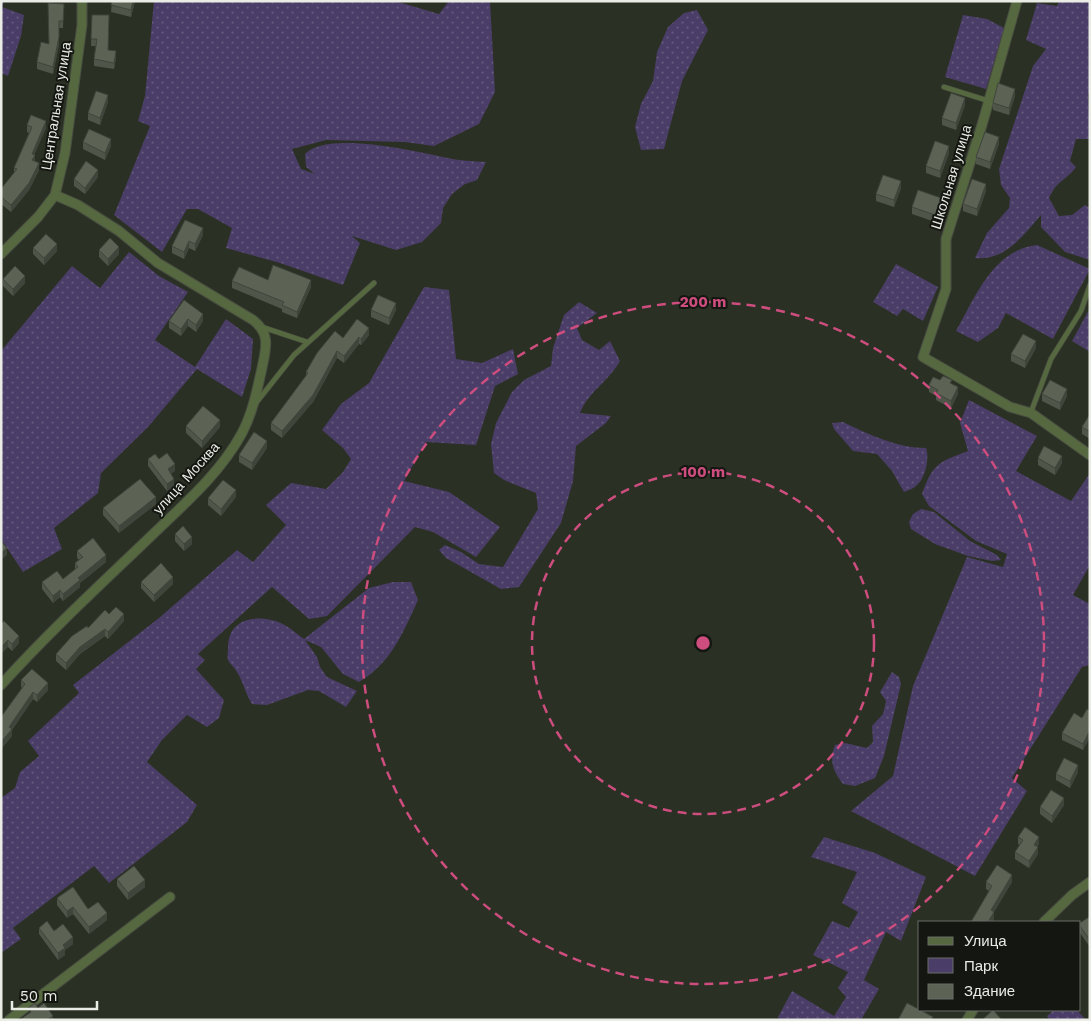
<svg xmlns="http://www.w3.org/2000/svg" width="1091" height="1021" font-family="'Work Sans',sans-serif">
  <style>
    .green { fill: url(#green-dots) }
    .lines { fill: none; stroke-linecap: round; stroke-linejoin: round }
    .service-casing { stroke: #494e42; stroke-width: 6 }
    .minor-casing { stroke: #494e42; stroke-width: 11 }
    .service { stroke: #55683f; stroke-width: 4.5 }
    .minor { stroke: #55683f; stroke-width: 9 }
    .wall { fill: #4f5549 }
    .shaded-wall { fill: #40453c }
    .building { fill: #5c6355; stroke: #40453c }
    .ring { fill: none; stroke: #cc4d7e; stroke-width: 2.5; stroke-dasharray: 9 6 }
    .labels { text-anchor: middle; stroke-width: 4; stroke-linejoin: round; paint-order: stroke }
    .street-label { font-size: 14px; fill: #e9ede5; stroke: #141711 }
    .centre { fill: #cc4d7e; stroke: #141711; stroke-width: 2.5 }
    .ring-label { font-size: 15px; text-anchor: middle; font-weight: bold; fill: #cc4d7e; stroke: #141711; stroke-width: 4; stroke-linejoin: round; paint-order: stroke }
  </style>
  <defs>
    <pattern id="green-dots" width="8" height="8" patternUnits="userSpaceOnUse" patternTransform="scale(1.25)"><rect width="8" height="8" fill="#4a3d67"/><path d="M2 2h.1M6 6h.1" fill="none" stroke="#64597d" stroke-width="1.8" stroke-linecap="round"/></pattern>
  </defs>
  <rect width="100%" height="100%" fill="#2a3023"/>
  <path class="green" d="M1,1H4L2,7L24,15L21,36L8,76L1,73Z
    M154,1H395L439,14L449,1H490L495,92L479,124L434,146L405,142L326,140L292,149L301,169L315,174L306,167L305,154C328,130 418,152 448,158C460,161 473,161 486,162L477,180L465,184L452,194L443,208L441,223L422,242L396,250L352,236L360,243L343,285L280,263L226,248L232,228L198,209H187L162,252L114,215L150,126L138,121L145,96Z
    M1059,1H1090V93L1088,94L1090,139H1076L1070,161L1076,167C1066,181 1058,179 1049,198L1059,216L1072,215L1085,205L1090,208V260L1065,252L1041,227V215C1023,236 1005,261 975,258L987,233L1009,208L1010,198L1001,185L999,169L1033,66L1046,49L1026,40L1037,3L1057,6Z
    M697,10L708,30L682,81L664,149L641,150L635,127L641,104L653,81L657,52L668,27L684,13Z
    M963,15L987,19L1004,28L986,89L945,77Z
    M1037,245L1090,269L1053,339L1006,313L998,328L978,342L956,331C976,296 993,250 1037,245Z
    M129,252L159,276L188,292L155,340L195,367L226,319L253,339L251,369L242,397L197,369L148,427L101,473L98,493L54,528L62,549L23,572L1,539V351L72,266L100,288Z
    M896,264L938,287L923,321L903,309L897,316L873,302Z
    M424,287L449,290L456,359L482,363L513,349L518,374L495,386L476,445L426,442L404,481L449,492L500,527L476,557L433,532L415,527L327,616L309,619L272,587L198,654L205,660L196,669L224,700L219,718L207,727L187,715L162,740L147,762L197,805L187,822L109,883L94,866L13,928L21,939L1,953V798L15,788L20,772L39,756L28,741L79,693L73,685L159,618L237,550L253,562L286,525L266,505L291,483L326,489L343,472L351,459L343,448L322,430L341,404L369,383Z
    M579,302L597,313L577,328L582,340L599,350L610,341L620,361C609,381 588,392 580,413L611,416L606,423L576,446L573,481L561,523L519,587L501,589L446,558L439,550L445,545L461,552L479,564L503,567L538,509L536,493L504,480L494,473L491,444L496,423L512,392L524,380L551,366L553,348L564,315Z
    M1090,308V352L1072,341Z
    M969,400L1037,436L1016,471L1071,501L1090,473V565L1073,595L1090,604V665L1082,667L1012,778L1027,791L975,876L851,811L893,776L913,686L967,557L1003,567L1007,554L976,541L929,506L922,494C933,463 939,462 968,451L960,423Z
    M843,422C867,434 898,448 926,448C930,459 925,479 916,486C913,489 908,490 904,492L892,471L877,454L853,451L834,429L832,423Z
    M921,509L934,512L970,541L997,555L1001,560L992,561L968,556L935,544L911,529L909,522L913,514Z
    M393,582H411L418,600C403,633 391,663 359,682L343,674L321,647L305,640L317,657L320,667L327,677L357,691L346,707L319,691L308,690L267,705L252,704C245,693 243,680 235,669C233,666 229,663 228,660C227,657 228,652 228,648C228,623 247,615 271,620C284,622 293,631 304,639L369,588Z
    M892,672L899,677L901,684L884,756L875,778L855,786L843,784C833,771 829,761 835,745L845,743L867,748L873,742L872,726L883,714L886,701L880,692Z
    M824,837L875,853L926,877L901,941L886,932L864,980L879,989L861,1020H780L778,1017L792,991L834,1016L846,997L838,988L848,972L813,955L832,921L849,928L858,912L842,903L857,872L811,857Z
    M1054,1010H1077L1086,1020H1050L1047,1016Z"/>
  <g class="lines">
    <defs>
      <path id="service" d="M944,87L989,101
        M262,327L307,342
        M256,403L294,355L374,283
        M1031,412L1051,359L1081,311L1090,285"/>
      <path id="minor" d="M1017,1L982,125L946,239V289L923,357L1010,407L1031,413L1090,455
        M1,254L38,217L55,195L65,153L82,25V1
        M1,685C48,633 99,586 149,538C182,506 220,474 242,433C253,412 257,390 262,368C266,348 271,334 253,320L158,263L119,231L78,205L55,195
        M1044,922L1072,895L1090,882
        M9,1020L170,897
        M967,1020L973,1010"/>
    </defs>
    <use href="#service" class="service-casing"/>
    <use href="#minor" class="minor-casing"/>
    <use href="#service" class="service"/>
    <use href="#minor" class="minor"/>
  </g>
  <path class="wall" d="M112,1H135L131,17L111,12Z
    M64,4L63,28H59V44L53,74L37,69V62L49,44Z
    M92,15L108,50L116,58L114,69L94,66V59L96,46H91Z
    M1015,96L1009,115L993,110V103Z
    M108,102L100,125L88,120V113Z
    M965,105L956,130L942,125V118Z
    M27,125L46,128L34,155L35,161L39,170L29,190L11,212L1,204V189L14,174V168L29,133L27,132Z
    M83,142L111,146L105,160L83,149Z
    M999,144L990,169L976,164V157Z
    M949,153L940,178L926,173V166Z
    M98,177L85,194L74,186V179Z
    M901,188L894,207L876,201V194Z
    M986,191L977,216L963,211V204Z
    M941,205L935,222L912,214V207Z
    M203,235L195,251L189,248L184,259L172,253V246Z
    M33,248L57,251L44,265L33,254Z
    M99,250L119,254L108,266L99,257Z
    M3,279L25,283L13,296L3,286Z
    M268,280L311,287L297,318L282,312V309L232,288V281Z
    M184,300L203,321L196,332L188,326L181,336L169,328V321Z
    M371,310H396L389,325L371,317Z
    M369,335L361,345L359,344L344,363L337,358L313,402L282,438L271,430V423L306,376V372L343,338Z
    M1036,348L1025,368L1011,361V354Z
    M940,380L952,384L958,394L951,408L936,400V396L929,392V385Z
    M1042,394L1067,396L1060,410L1042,401Z
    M1090,414V439L1082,434V427Z
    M186,426L220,427L202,448L186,433Z
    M267,448L252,470L239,462V455Z
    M1038,458L1062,463L1055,475L1038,465Z
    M148,459H159L175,471L170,474L174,486L167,491L148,466Z
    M236,497L221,516L208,505V498Z
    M156,504L119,533L103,515V508Z
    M175,534L192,544L184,551L175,541Z
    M77,551L106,562L80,583V587L63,601L60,597L53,603L42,589V582L63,579L75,570V563L79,560L77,558Z
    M141,582L173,584L154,602L141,588Z
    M109,614L124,621L108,639L105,636L80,654L66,670L56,661V654L88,628Z
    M1,624L19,643L12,651L8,647Z
    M21,680L48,690L37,702L33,699L12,730V736L1,749L22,688L21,687Z
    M1090,711V737L1083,750L1062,740V733Z
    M1078,772L1070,788L1056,780V774Z
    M1064,805L1052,823L1040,814V807Z
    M1018,837L1039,844L1037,847L1038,854L1029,868L1015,859V852L1020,845L1018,844Z
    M117,879L145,887L128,900L117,886Z
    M986,882H1012L994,912V919L992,922H971L989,891L986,889Z
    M57,898L88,909L107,920L89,934L73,914L67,918L57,905Z
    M1090,918V947L1080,933V923Z
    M39,928L54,931L73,944L65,950V955L58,960L39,934Z"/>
  <path class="shaded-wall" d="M133,1H135L131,17V10Z
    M59,21V44L53,74V67Z
    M116,51V58L114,69V63Z
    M1015,89V96L1009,115V108Z
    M108,95V102L100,125V118Z
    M965,98V105L956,130V123Z
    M46,121V128L32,160L35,155V162L32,167V154Z
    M999,137V144L990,169V162Z
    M111,139V146L105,160V153Z
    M949,146V153L940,178V171Z
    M39,163V170L29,190L11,212V205Z
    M98,170V177L85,194V188Z
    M901,181V188L894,207V200Z
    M986,184V191L977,216V209Z
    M941,198V205L935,222V215Z
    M203,228V235L195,251V244Z
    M189,241V248L184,259V252Z
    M57,244V251L44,265V258Z
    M119,247V254L108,266V259Z
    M25,276V283L13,296V289Z
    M311,280V287L297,318V312Z
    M396,303V310L389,325V318Z
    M203,314V321L196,332V325Z
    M188,319V326L181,336V329Z
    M369,328V335L361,345V339Z
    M359,337V344L344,363V356Z
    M1036,341V348L1025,368V361Z
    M337,351V358L313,402L282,438V431Z
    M958,387V394L951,408V401Z
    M1067,389V396L1060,410V403Z
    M220,420V427L202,448V441Z
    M267,441V448L252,470V463Z
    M1062,456V463L1055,475V468Z
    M175,464V471L168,476V469Z
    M174,479V486L167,491V484Z
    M236,490V497L221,516V509Z
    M156,497V504L119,533V526Z
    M192,537V544L184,551V544Z
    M7,548V555L1,560V553Z
    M106,555V562L80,583V587L63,601V594L78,578Z
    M173,577V584L154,602V595Z
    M60,590V597L53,603V596Z
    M124,614V621L108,639V632Z
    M105,629V636L80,654L66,670V663L80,647Z
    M19,636V643L12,651V644Z
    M8,640V647L1,654V647Z
    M48,683V690L37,702V695Z
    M33,692V699L12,730V736L1,749V742L9,727Z
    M1090,730V737L1083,750V744Z
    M1078,765V772L1070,788V781Z
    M1064,798V805L1052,823V816Z
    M1039,837V844L1034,852V845Z
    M1038,847V854L1029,868V861Z
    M1012,875V882L994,912V919L992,922H988L991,910Z
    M145,880V887L128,900V893Z
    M73,907V914L67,918V911Z
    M107,913V920L89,934V927Z
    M73,937V944L65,950V955L58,960V953L63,945Z
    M53,1016V1020H47Z"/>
  <path class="building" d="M112,1H133L131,10L111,5Z
    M48,3L64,4L63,21H59V37L53,67L37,62L41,42L49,44Z
    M92,15H109L108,50L116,51L114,63L94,59L97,39H91Z
    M998,83L1015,89L1009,108L993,103Z
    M96,91L108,95L100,118L88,113Z
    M951,93L965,98L956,123L942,118Z
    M31,115L46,121L32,154L35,155L32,160L39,163L29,183L11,205L1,197V189L17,169L14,168L32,127L27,125Z
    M89,129L111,139L105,153L83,142Z
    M985,132L999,137L990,162L976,157Z
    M935,141L949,146L940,171L926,166Z
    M86,161L98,170L85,188L74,179Z
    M883,175L901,181L894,200L876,194Z
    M972,179L986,184L977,209L963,204Z
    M918,190L941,198L935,215L912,207Z
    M185,220L203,228L195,244L189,241L184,252L172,246Z
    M46,234L57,244L44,258L33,248Z
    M110,238L119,247L108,259L99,250Z
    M273,265L311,280L297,312L282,305L284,302L232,281L239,267L268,280Z
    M15,266L25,276L13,289L3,279Z
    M378,295L396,303L389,318L371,310Z
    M184,300L203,314L196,325L188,319L181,329L169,321Z
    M357,319L369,328L361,339L359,337L344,356L337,351L313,395L282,431L271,423L308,373L306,372L317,353L335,331L343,338Z
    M1023,334L1036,341L1025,361L1011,354Z
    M943,376L952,380L950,383L958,387L951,401L936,393L938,390L929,385L933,377L940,380Z
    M1050,380L1067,389L1060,403L1042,394Z
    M203,406L220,420L202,441L186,426Z
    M1090,414V432L1082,427Z
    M254,432L267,441L252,463L239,455Z
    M1044,446L1062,456L1055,468L1038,458Z
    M167,453L175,464L168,469L174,479L167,484L148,459L155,454L159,459Z
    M140,479L156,497L119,526L103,508Z
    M223,480L236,490L221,509L208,498Z
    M183,526L192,537L184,544L175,534Z
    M93,538L106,555L78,578L80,580L63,594L60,590L53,596L42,582L57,571L63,579L78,567L75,563L83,557L77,551Z
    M1,541L7,548L1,553Z
    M161,563L173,577L154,595L141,582Z
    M116,607L124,614L108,632L105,629L80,647L66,663L56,654L72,636L87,626L88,628L105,610L109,614Z
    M4,621L19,636L12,644L8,640L1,647V624Z
    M32,669L48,683L37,695L33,692L9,727L12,729L1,742V717L25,684L21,680Z
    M1087,709L1090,711V730L1083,744L1062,733L1074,713L1082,718Z
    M1064,758L1078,765L1070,781L1056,774Z
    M1051,790L1064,798L1052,816L1040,807Z
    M1025,827L1039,837L1034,845L1038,847L1029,861L1015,852L1023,840L1018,837Z
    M997,865L1012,875L991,910L994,912L988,922H971L992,886L986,882Z
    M134,866L145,880L128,893L117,879Z
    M73,887L88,909L98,902L107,913L89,927L73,907L67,911L57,898Z
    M1089,917L1090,918V940L1080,926V923Z
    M47,921L54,931L63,924L73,937L63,945L65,948L58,953L39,928Z
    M35,1003L38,1008L44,1003L53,1016L47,1020H22L21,1019L31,1012L28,1008Z
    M907,1003L933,1017L931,1020H898Z
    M993,1010L1002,1020H982Z"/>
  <g class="ring">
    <circle cx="703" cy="643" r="171"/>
    <circle cx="703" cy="643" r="341"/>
  </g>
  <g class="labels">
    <g class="street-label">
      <text transform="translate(56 106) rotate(-81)" y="5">Центральная улица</text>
      <text transform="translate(951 177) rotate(-73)" y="5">Школьная улица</text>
      <text transform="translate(186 478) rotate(-48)" y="5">улица Москва</text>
    </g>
  </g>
  <circle cx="703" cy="643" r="8" class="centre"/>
  <g class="ring-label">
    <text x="703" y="307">200 m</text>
    <text x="703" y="477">100 m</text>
  </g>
  <rect width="1091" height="1021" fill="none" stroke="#e9ede5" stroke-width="5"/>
  <rect x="918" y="921" width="162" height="90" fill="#141711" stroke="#696d66"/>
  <rect x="928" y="937" width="25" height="8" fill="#55683f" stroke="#696d66"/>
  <text x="964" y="946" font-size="15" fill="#e9ede5">Улица</text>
  <rect x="928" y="958" width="25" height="15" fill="#4a3d67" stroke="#696d66"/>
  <text x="964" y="971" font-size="15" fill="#e9ede5">Парк</text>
  <rect x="928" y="984" width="25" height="15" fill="#5c6355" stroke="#696d66"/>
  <text x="964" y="996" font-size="15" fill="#e9ede5">Здание</text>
  <path d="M12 1001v8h85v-8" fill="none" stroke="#e9ede5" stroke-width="2.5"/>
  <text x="20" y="1001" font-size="15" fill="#e9ede5" stroke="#141711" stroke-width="4" paint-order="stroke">50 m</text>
</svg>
